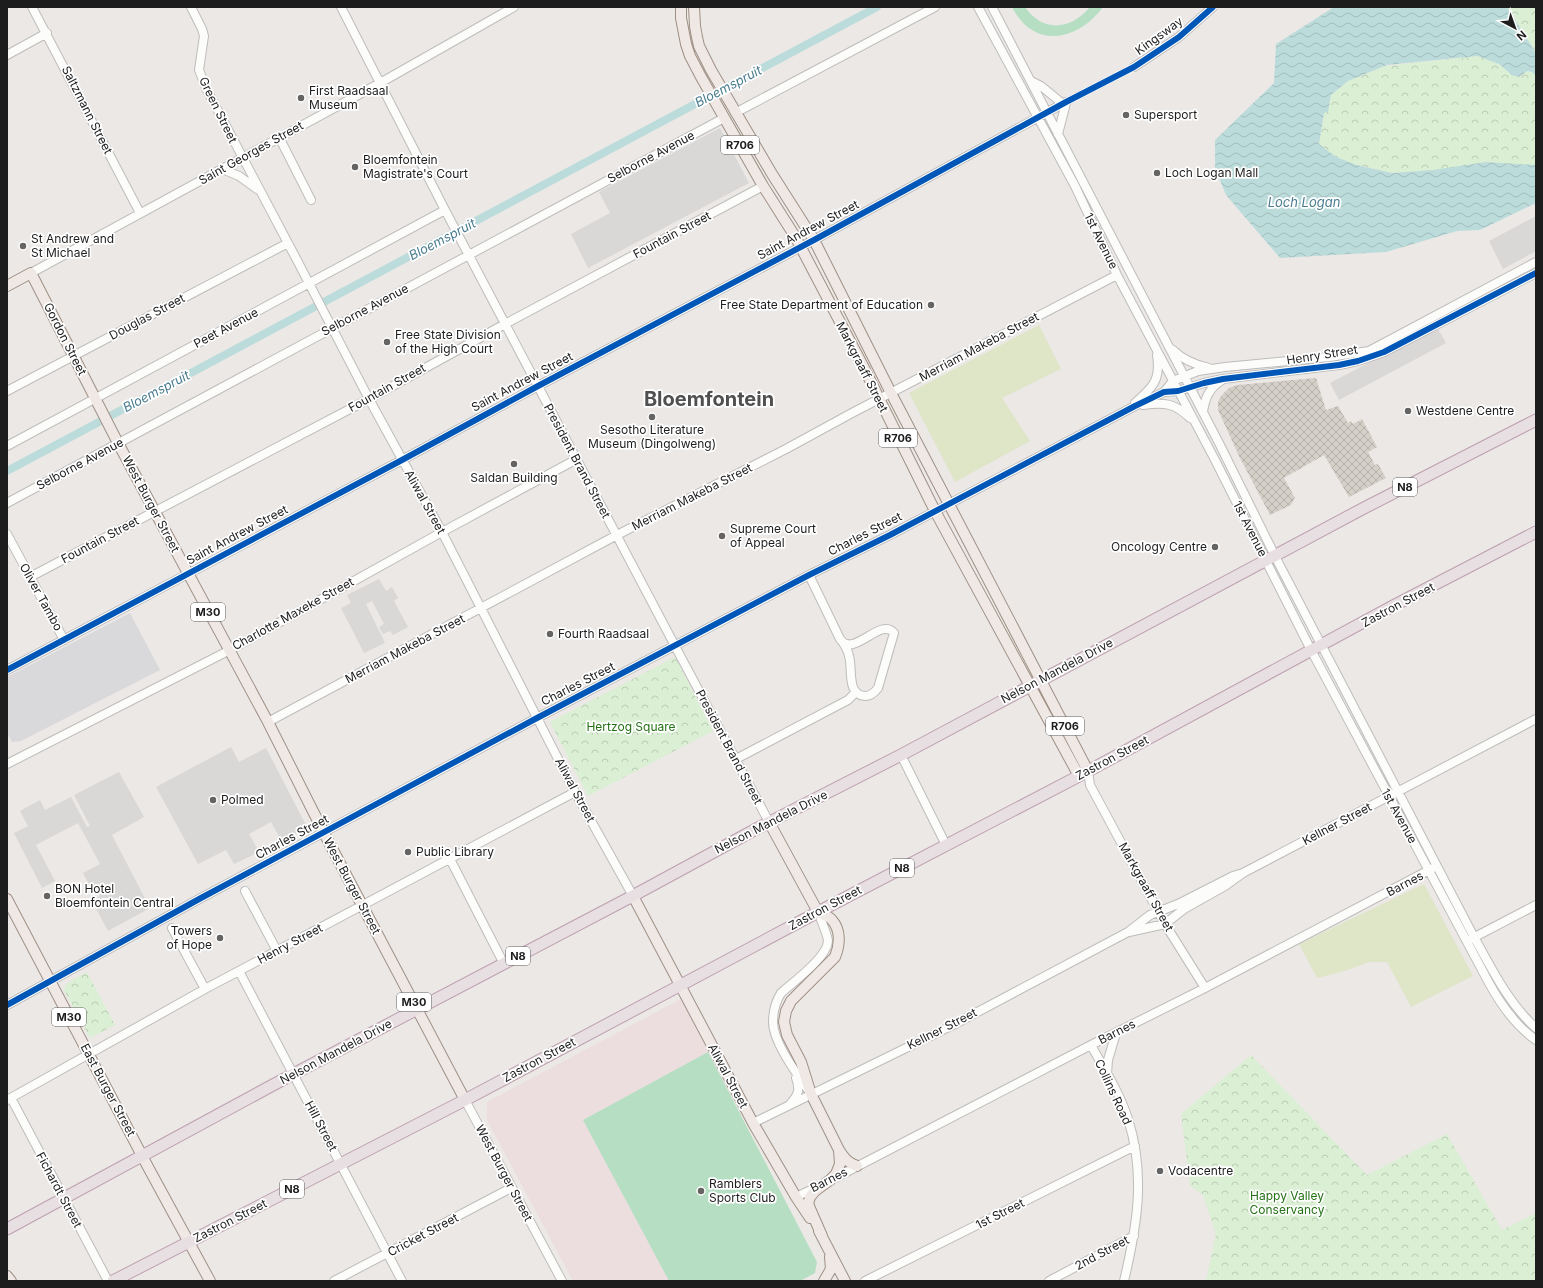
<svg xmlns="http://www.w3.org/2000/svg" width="1543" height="1288" font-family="Inter,sans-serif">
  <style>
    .residential { fill: #dad8d7 }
    .commercial { fill: #ecdddf }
    .religious { fill: #d9d8d7 }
    .construction { fill: url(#construction-cross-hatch) }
    .grass { fill: #dfe5c7 }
    .park { fill: url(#park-crowns) }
    .pitch { fill: #b5dec2 }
    .plaza { fill: #d9d9dc }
    .water { fill: url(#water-waves) }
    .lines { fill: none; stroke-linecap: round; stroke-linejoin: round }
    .canal { stroke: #bcdcdb; stroke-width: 8 }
    .minor-tunnel { stroke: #c2bfbe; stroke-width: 8; stroke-dasharray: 8 4; stroke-linecap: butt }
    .minor-casing { stroke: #bebdbc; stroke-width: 10 }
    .major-casing { stroke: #9f9085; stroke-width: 12 }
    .highway-casing { stroke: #bd9fb0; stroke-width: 13 }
    .minor { stroke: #fcfcfb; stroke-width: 8 }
    .major { stroke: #efe8e4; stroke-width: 10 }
    .highway { stroke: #e8dfe3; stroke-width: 11 }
    .cycleway-casing { stroke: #fff; stroke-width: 8 }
    .cycleway { stroke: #0057b8; stroke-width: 6 }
    .poi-dot { fill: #656463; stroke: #fff; stroke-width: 1.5 }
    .labels { text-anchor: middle; stroke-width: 3.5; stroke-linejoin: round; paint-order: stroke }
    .shield { fill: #fff; stroke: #616161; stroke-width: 1 }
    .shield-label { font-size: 11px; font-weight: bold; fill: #1d1d1d }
    .street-label { font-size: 12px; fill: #1d1d1d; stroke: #fff }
    .poi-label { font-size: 12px; fill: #1d1d1d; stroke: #fff; text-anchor: start }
    .park-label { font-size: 12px; fill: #247115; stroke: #fff }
    .water-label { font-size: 13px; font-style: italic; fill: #487c8e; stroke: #fff }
    .town-label { font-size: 20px; font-weight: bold; fill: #505050; stroke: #fff }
  </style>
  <defs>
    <pattern id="construction-cross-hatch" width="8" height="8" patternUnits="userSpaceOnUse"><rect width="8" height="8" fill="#d4d0c8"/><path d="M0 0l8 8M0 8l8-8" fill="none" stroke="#b6b2ab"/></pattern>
    <pattern id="park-crowns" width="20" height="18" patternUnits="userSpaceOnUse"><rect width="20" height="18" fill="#daefd3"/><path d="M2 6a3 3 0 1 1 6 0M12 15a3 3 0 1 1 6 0" fill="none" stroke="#bbccb5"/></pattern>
    <pattern id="water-waves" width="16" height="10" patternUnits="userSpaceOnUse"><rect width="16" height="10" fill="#bcdcdb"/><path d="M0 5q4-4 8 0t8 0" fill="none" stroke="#a1bcbc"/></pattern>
  </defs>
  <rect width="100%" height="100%" fill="#ebe8e6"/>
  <path class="residential" d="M720,128L749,183L588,268L571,234L610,213L599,192Z"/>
  <path class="commercial" d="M681,999L708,1052L583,1120L669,1281H573L487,1120V1102Z"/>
  <path class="religious" d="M1536,216V251L1503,269L1489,241Z
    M1437,327L1446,343L1339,400L1330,383Z
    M379,579L386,591L392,587L398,598L394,601L408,627L393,635L390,631L383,634L379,627L384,624L372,601L366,604L385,643L364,653L341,608L351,603L347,595Z
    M231,747L239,762L266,748L307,827L281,840L271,822L249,834L259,852L234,864L226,850L198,864L156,787Z
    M119,772L144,817L112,835L150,908L108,931L92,901L100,896L94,884L90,886L83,873L100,864L78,823L36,845L55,881L42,888L14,833L28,826L20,811L40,800L45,810L71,797L87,827L90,826L74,795Z"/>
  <path class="construction" d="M1316,378L1326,410L1338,406L1348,423L1351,421L1353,424L1362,419L1377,447L1368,452L1375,465L1378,464L1386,478L1349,497L1324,455L1284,478L1295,498L1291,505L1270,515L1239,456L1218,410V402L1221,396L1229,388L1237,385Z"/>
  <path class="grass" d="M1039,325L1061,369L1002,398L1030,441L955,482L909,393Z
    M1424,884L1473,976L1411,1007L1387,962H1369L1345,971L1317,978L1299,944Z"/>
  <path class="park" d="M1507,7H1536V53Z
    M1477,56L1499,64L1512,75L1519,77L1527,71L1532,72L1536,76L1535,119L1536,120V165L1392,173L1357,165L1336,157L1319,144L1324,113L1328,112L1331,95L1348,81L1386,66Z
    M675,657L713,731L588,796L550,722Z
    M87,972L115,1025L90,1038L64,990L66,984Z
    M1251,1055L1367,1175L1447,1134L1502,1230L1536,1213V1281H1206L1216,1234L1203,1195L1190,1185L1181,1114Z"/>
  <path class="pitch" d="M1012,7H1025C1043,33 1071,30 1090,7H1103C1078,41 1034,50 1012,7Z
    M708,1052L817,1262L815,1273L800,1281H669L583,1120Z"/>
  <path class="plaza" d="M130,613L160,670L21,741L12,742L7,733V677Z"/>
  <path class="water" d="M1334,7H1507L1536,53V76L1532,72L1527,71L1519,77L1512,75L1499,64L1477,56L1387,65L1348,81L1331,95L1328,112L1324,113L1319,144L1336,157L1357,165L1392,173L1433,170L1486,162L1536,165V203L1480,230L1457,231L1386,252L1280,258L1226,195L1215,168V140L1274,83L1276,44Z"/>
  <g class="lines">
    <path class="canal" d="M7,471L877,7"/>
    <path class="minor-tunnel" d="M1066,102L1134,67"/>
    <defs>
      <path id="minor" d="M32,7L140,213
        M191,7L202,29L204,36L199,70L207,90L299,264L369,399L442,532L575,792L633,896
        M341,7L445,210L675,646L769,822
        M978,7L1075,186L1117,275L1214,458L1311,650L1489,983C1501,1005 1516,1026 1536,1040
        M992,7L1219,443L1278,562L1474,937C1492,969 1508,1003 1536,1028
        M7,55L47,33
        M1134,67L1179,37L1213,7
        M1031,81L1041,86L1063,104
        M735,113L935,7
        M1058,134L1066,103
        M279,137L311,200
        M222,169L239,176L257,189
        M31,273L380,83L514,7
        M1173,350C1183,360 1196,365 1209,368
        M7,391L288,243
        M1164,392L1173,381L1198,371L1225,367L1329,357L1369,351L1536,262
        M1135,403C1153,387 1161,380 1157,355
        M1143,405C1164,402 1175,403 1190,418
        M1203,412C1205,398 1209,388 1222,380
        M7,446L445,210
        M7,503L724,118
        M7,534L64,640
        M809,575L840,639C853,659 881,616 894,633L878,688C875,692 871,696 865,696C846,695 853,668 849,656C848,650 845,646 842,641
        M30,577L369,399L505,324L763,186
        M7,670L402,460L538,386L814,240L1066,102
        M268,722L617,535L786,449L852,413L1117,275
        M901,755L946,845
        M736,759L848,700L856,692
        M7,764L228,651L442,532L577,459
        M1088,771L1090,785L1165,924L1205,988
        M450,859L504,964
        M245,891L277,951
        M172,928L205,989
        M1129,932L1165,924L1184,909L1225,886L1243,873L1536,719
        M1471,939L1536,905
        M239,971L402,1281
        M7,1005L201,898L537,718L809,575L890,535L1135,406L1164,392L1178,391L1204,383L1223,379L1339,365L1358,361L1384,352L1536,273
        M1091,1045C1104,1069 1120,1093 1128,1119C1146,1175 1137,1226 1124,1281
        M1107,1074L1108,1060L1116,1033
        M808,1090C797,1074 773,1042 773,1022C773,1012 776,1001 781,993C793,982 827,958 828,941C828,938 820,917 818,912
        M11,1098L108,1281
        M7,1100L205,989L575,792
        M465,1100L562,1281
        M791,1103C799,1094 800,1089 796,1078
        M753,1123L955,1024L1128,932L1150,915L1178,904L1233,876L1243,873
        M833,1179L1091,1045L1205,988L1433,868
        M796,1197L819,1186
        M334,1281L511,1188
        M865,1281L1135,1146
        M1049,1281L1134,1236"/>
      <path id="major" d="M681,7V18L686,44L690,56L701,77L763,186L796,238L862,364L935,511L1079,776
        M694,7L695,26L697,37L699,46L711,70L772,174L814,240L891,393L1088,771
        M7,286L31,273L118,443L268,722L324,833L465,1100
        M769,822L818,912C822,914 829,916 832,920C841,930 840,945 835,957L791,1001L786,1011L784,1022L787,1035L801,1062L811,1094L839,1150L840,1164L836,1174L830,1180L815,1191L810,1197L808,1204L822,1236
        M633,896L753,1123L796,1197L810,1218
        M7,899L148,1167L210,1281
        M839,1150C844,1158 848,1163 857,1166
        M819,1231L845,1281
        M7,1276L11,1281
        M824,1281L831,1269L830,1257"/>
      <path id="highway" d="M7,1229L284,1079L627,899L758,828L901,755L1364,508L1536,420
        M113,1281L465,1100L818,912L1079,776L1393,606L1536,532"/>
    </defs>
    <use href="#minor" class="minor-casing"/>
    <use href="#major" class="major-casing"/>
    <use href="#highway" class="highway-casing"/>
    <use href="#minor" class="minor"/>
    <use href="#major" class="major"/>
    <use href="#highway" class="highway"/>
    <defs>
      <path id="cycleway" d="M7,670L402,460L538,386L814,240L1066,102L1134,67L1179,37L1213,7
        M7,1005L201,898L537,718L809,575L890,535L1135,406L1164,392L1178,391L1204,383L1223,379L1339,365L1358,361L1384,352L1536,273"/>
    </defs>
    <use href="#cycleway" class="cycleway-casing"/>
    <use href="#cycleway" class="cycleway"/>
  </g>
  <g class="poi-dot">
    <circle cx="301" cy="98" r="4"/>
    <circle cx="1126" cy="115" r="4"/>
    <circle cx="355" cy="167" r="4"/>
    <circle cx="1157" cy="173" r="4"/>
    <circle cx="23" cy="246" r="4"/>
    <circle cx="931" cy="305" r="4"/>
    <circle cx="387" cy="342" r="4"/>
    <circle cx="1408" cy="411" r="4"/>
    <circle cx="652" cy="417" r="4"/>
    <circle cx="514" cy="464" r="4"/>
    <circle cx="722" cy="536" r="4"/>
    <circle cx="1215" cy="547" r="4"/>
    <circle cx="550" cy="634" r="4"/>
    <circle cx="213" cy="800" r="4"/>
    <circle cx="408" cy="852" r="4"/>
    <circle cx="47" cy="896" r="4"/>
    <circle cx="220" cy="938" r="4"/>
    <circle cx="1160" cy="1171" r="4"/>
    <circle cx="701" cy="1191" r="4"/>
  </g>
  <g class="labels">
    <g class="shield">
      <rect x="721" y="136" width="38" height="18" rx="3"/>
      <rect x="879" y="429" width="38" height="18" rx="3"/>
      <rect x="1393" y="478" width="24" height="18" rx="3"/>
      <rect x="191" y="603" width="34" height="18" rx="3"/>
      <rect x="1046" y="717" width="38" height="18" rx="3"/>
      <rect x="890" y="859" width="24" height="18" rx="3"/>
      <rect x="506" y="947" width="24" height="18" rx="3"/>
      <rect x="397" y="993" width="34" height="18" rx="3"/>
      <rect x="52" y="1008" width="34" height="18" rx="3"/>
      <rect x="280" y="1180" width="24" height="18" rx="3"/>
    </g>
    <g class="shield-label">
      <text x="740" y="149">R706</text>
      <text x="898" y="442">R706</text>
      <text x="1405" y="491">N8</text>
      <text x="208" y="616">M30</text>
      <text x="1065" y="730">R706</text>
      <text x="902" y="872">N8</text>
      <text x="518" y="960">N8</text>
      <text x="414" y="1006">M30</text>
      <text x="69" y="1021">M30</text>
      <text x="292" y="1193">N8</text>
    </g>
    <g class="street-label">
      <text transform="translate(1159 36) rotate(-36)" y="4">Kingsway</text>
      <text transform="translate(87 110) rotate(63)" y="4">Saltzmann Street</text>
      <text transform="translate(218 110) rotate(64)" y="4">Green Street</text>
      <text transform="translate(251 153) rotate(-29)" y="4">Saint Georges Street</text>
      <text transform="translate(651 157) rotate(-28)" y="4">Selborne Avenue</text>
      <text transform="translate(808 230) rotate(-28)" y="4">Saint Andrew Street</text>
      <text transform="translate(672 235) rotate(-28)" y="4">Fountain Street</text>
      <text transform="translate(1101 241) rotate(64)" y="4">1st Avenue</text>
      <text transform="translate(365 310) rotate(-28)" y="4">Selborne Avenue</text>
      <text transform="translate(147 317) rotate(-28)" y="4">Douglas Street</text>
      <text transform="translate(226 328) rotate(-28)" y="4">Peet Avenue</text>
      <text transform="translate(65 339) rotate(63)" y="4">Gordon Street</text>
      <text transform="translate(979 347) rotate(-28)" y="4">Merriam Makeba Street</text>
      <text transform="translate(1322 355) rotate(-9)" y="4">Henry Street</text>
      <text transform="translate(862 367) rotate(63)" y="4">Markgraaff Street</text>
      <text transform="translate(522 382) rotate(-28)" y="4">Saint Andrew Street</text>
      <text transform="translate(387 388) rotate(-29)" y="4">Fountain Street</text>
      <text transform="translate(577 461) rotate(62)" y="4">President Brand Street</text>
      <text transform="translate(80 464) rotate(-28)" y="4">Selborne Avenue</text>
      <text transform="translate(692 497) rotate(-27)" y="4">Merriam Makeba Street</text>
      <text transform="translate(425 502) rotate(61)" y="4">Aliwal Street</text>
      <text transform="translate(151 504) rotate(62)" y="4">West Burger Street</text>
      <text transform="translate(1250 529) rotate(63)" y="4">1st Avenue</text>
      <text transform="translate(865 534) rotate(-27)" y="4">Charles Street</text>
      <text transform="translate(237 535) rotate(-28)" y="4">Saint Andrew Street</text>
      <text transform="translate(100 540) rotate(-28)" y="4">Fountain Street</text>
      <text transform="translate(41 597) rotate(61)" y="4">Oliver Tambo</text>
      <text transform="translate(1398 605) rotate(-28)" y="4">Zastron Street</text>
      <text transform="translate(293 614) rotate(-29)" y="4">Charlotte Maxeke Street</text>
      <text transform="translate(405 649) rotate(-28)" y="4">Merriam Makeba Street</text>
      <text transform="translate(1057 671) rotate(-28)" y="4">Nelson Mandela Drive</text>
      <text transform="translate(578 684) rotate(-27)" y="4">Charles Street</text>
      <text transform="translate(729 747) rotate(62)" y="4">President Brand Street</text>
      <text transform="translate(1112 758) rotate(-28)" y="4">Zastron Street</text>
      <text transform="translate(575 790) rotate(62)" y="4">Aliwal Street</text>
      <text transform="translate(1399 816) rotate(61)" y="4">1st Avenue</text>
      <text transform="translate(771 822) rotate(-27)" y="4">Nelson Mandela Drive</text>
      <text transform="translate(1337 824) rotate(-28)" y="4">Kellner Street</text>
      <text transform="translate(292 837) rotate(-28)" y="4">Charles Street</text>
      <text transform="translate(1405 884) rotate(-28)" y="4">Barnes</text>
      <text transform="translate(352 886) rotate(62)" y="4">West Burger Street</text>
      <text transform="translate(1146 887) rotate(61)" y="4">Markgraaff Street</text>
      <text transform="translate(825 908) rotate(-28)" y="4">Zastron Street</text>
      <text transform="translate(290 944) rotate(-28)" y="4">Henry Street</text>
      <text transform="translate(942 1029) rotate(-27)" y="4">Kellner Street</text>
      <text transform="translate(1117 1032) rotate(-27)" y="4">Barnes</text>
      <text transform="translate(336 1052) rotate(-28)" y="4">Nelson Mandela Drive</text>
      <text transform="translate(539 1060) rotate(-28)" y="4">Zastron Street</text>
      <text transform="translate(728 1076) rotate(62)" y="4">Aliwal Street</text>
      <text transform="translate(108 1090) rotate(62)" y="4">East Burger Street</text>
      <text transform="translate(1113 1092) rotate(65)" y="4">Collins Road</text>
      <text transform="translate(321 1126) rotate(62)" y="4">Hill Street</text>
      <text transform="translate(504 1173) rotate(62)" y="4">West Burger Street</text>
      <text transform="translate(829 1180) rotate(-27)" y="4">Barnes</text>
      <text transform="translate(59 1190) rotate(62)" y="4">Fichardt Street</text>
      <text transform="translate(1000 1214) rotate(-27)" y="4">1st Street</text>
      <text transform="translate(230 1221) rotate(-27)" y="4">Zastron Street</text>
      <text transform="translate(423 1235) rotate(-28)" y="4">Cricket Street</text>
      <text transform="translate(1102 1253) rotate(-28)" y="4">2nd Street</text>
    </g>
    <g class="poi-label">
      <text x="309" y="95">First Raadsaal<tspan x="309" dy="14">Museum</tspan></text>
      <text x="1134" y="119">Supersport</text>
      <text x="363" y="164">Bloemfontein<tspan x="363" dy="14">Magistrate's Court</tspan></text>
      <text x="1165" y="177">Loch Logan Mall</text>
      <text x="31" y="243">St Andrew and<tspan x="31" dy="14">St Michael</tspan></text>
      <text x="923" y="309" text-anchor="end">Free State Department of Education</text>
      <text x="395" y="339">Free State Division<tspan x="395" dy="14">of the High Court</tspan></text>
      <text x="1416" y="415">Westdene Centre</text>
      <text x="652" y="434" text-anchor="middle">Sesotho Literature<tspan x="652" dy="14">Museum (Dingolweng)</tspan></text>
      <text x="514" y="482" text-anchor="middle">Saldan Building</text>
      <text x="730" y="533">Supreme Court<tspan x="730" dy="14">of Appeal</tspan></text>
      <text x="1207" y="551" text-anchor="end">Oncology Centre</text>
      <text x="558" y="638">Fourth Raadsaal</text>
      <text x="221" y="804">Polmed</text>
      <text x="416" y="856">Public Library</text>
      <text x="55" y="893">BON Hotel<tspan x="55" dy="14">Bloemfontein Central</tspan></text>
      <text x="212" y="935" text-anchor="end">Towers<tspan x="212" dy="14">of Hope</tspan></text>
      <text x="1168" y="1175">Vodacentre</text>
      <text x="709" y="1188">Ramblers<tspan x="709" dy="14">Sports Club</tspan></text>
    </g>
    <g class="park-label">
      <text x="631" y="731">Hertzog Square</text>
      <text x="1287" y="1200">Happy Valley<tspan x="1287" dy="14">Conservancy</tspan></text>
    </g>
    <g class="water-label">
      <text transform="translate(728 86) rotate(-28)" y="5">Bloemspruit</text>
      <text x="1304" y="207">Loch Logan</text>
      <text transform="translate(442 239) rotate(-28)" y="5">Bloemspruit</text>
      <text transform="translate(156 391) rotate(-28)" y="5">Bloemspruit</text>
    </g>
    <g class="town-label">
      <text x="709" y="406">Bloemfontein</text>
    </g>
  </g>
  <rect width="1543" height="1288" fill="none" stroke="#1d1d1d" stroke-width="16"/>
  <g transform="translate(1515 28) rotate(139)" stroke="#ffffff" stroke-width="3" paint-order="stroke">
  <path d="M0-3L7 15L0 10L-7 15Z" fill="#1d1d1d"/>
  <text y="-6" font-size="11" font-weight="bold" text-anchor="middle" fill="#1d1d1d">N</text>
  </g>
</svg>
